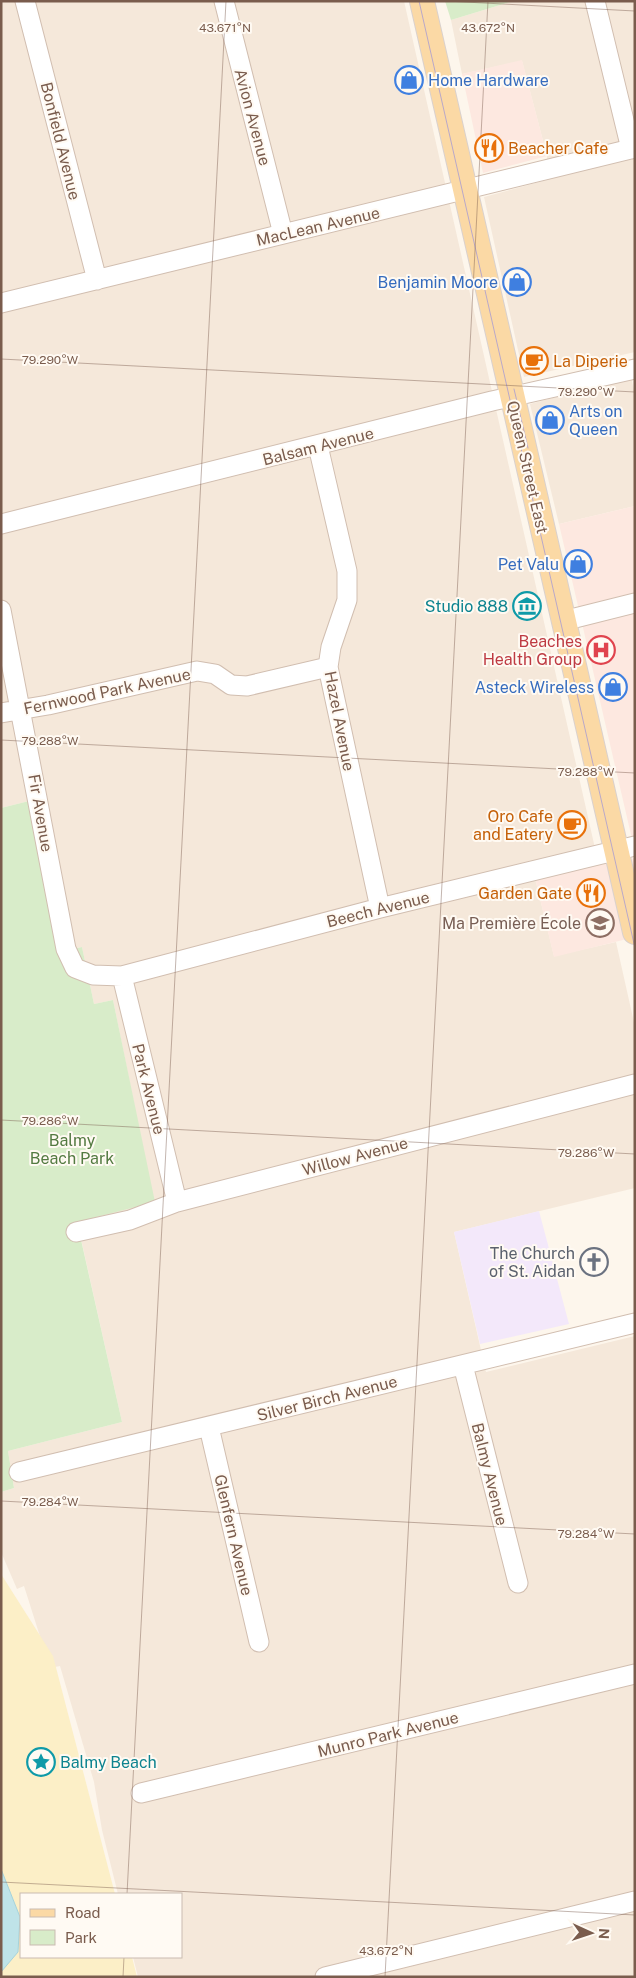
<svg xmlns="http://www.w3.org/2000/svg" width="636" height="1978" font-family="'Public Sans',sans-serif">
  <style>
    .residential { fill: #f5e8da }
    .commercial { fill: #fde8e0 }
    .education { fill: #f3e8fa }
    .green { fill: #d8ecc9 }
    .sand { fill: #fcefc7 }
    .water { fill: #bfe3e8; stroke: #a5d3da }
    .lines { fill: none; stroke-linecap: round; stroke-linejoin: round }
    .minor-casing { stroke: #d1beb0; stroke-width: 21 }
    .major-casing { stroke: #dad1cd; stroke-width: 26 }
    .minor { stroke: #fff; stroke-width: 19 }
    .major { stroke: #fbd9a5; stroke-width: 24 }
    .tram { stroke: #b9a8c9; stroke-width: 1 }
    .ticks { fill: none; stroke: #7a5c4d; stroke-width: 1; stroke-opacity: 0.45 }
    .labels { text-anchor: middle; stroke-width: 4; stroke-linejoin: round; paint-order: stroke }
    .shop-label { font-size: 16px; fill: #366cbe; stroke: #fffaf3; text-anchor: end }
    .street-label { font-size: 16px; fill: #7a5c4d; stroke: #fffaf3 }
    .food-label { font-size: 16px; fill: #c56008; stroke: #fffaf3; text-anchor: start }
    .culture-label { font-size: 16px; fill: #0d838f; stroke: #fffaf3; text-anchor: end }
    .health-label { font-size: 16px; fill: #be3a42; stroke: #fffaf3; text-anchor: end }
    .education-label { font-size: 16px; fill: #785e54; stroke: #fffaf3; text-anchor: end }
    .park-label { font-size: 16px; fill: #537a41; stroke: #fffaf3 }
    .worship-label { font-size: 16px; fill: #5b616d; stroke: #fffaf3; text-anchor: end }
    .ticks-label { font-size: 12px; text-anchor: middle; fill: #7a5c4d; stroke: #fffaf3; stroke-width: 4; stroke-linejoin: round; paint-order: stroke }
  </style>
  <rect width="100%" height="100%" fill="#fdf6ec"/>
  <path class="residential" d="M1,1H404L599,866L535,878L554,956L616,942L635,1027V1188L454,1232L486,1372L635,1336V1977H138L133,1957H181V1894H118L102,1830L94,1782L60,1666L50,1668L24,1586L17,1589L1,1552V1492L14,1488L8,1451L122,1422L77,1221L154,1202L113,1000L94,1004L82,947L73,949L33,800L1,808Z
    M513,1H635V352L524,377L484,197L547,180V156L522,61L462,74L451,20Z
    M631,377L635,395V506L559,524L530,404Z"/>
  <path class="commercial" d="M522,60L547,156L483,173L462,74Z
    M635,506V852L559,524Z
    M635,858V937L554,957L535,878Z"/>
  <path class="education" d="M539,1211L569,1324L480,1344L454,1232Z"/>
  <path class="green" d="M445,1H513L451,20Z
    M33,800L73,949L82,947L94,1004L113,1000L155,1202L77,1222L122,1422L8,1451L14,1488L1,1492V808Z"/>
  <path class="sand" d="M1,1574L53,1656L115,1894H21V1957H132L137,1977H1V1972L18,1952L20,1917L1,1869Z"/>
  <path class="water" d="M1,1869L20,1917L18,1952L1,1972Z"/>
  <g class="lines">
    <defs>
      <path id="minor" d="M25,1L97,280
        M224,1L283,234
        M595,1L631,149
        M1,303L635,148
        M318,446L347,571V600L331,647L328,667L380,908
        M1,524L492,401L635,369
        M1,610L66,949L75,968L93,975L122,976L380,908L635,846
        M563,621L635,603
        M1,713L48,705L197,671L215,674L231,685L247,686L328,667
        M122,976L177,1202
        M76,1232L130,1220L177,1202L635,1084
        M463,1365L518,1583
        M209,1427L259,1642
        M19,1472L635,1323
        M141,1793L635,1674
        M325,1977L635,1901"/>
      <path id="major" d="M422,1L635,932"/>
    </defs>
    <use href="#minor" class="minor-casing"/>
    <use href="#major" class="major-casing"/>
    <use href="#minor" class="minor"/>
    <use href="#major" class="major"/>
    <path class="tram" d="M419,1L635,948
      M514,389L528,448"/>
  </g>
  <path class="ticks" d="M446,1L635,11M1,359L635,392M1,740L635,773M1,1120L635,1154M1,1501L635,1534M1,1882L635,1915M127,1894L226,1M123,1977L124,1957M385,1977L488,1"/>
  <defs>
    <symbol id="shop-ring" viewBox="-11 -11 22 22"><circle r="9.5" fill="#fffaf3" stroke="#3f7fe0" stroke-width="1.5"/><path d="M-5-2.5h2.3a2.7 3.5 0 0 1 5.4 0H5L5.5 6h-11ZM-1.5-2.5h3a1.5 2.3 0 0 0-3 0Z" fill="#3f7fe0"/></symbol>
    <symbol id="restaurant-ring" viewBox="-11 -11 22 22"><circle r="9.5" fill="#fffaf3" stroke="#e8710a" stroke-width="1.5"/><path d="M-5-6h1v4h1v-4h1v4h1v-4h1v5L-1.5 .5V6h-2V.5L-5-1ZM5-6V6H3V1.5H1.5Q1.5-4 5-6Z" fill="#e8710a"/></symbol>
    <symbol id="cafe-ring" viewBox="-11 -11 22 22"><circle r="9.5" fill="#fffaf3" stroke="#e8710a" stroke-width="1.5"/><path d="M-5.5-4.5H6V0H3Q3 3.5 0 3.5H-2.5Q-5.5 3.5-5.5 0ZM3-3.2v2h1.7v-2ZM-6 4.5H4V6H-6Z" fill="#e8710a"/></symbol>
    <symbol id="museum-ring" viewBox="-11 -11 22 22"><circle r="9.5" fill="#fffaf3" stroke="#0f9aa8" stroke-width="1.5"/><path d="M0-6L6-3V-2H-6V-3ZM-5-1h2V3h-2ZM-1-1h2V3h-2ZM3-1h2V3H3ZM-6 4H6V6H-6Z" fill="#0f9aa8"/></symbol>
    <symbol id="hospital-ring" viewBox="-11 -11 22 22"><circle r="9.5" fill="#fffaf3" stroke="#e0444e" stroke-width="1.5"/><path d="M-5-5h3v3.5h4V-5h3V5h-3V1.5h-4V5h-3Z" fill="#e0444e"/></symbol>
    <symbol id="school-ring" viewBox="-11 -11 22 22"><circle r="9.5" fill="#fffaf3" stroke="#8d6e63" stroke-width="1.5"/><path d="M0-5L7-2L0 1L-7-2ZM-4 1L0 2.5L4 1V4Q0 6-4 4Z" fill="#8d6e63"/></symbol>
    <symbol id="church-ring" viewBox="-11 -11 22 22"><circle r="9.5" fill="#fffaf3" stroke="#6b7280" stroke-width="1.5"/><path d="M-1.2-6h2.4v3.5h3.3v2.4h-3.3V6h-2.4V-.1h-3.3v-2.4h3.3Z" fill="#6b7280"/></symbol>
    <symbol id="sight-ring" viewBox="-11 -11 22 22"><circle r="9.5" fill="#fffaf3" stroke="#0f9aa8" stroke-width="1.5"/><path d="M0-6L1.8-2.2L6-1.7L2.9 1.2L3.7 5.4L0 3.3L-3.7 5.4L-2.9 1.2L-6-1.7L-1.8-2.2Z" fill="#0f9aa8"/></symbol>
  </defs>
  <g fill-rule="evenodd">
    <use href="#shop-ring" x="393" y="64" width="32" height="32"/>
    <use href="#restaurant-ring" x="473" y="132" width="32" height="32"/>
    <use href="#shop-ring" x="501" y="266" width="32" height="32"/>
    <use href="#cafe-ring" x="518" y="345" width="32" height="32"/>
    <use href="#shop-ring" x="534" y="404" width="32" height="32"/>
    <use href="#shop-ring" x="562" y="548" width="32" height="32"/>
    <use href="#museum-ring" x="511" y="590" width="32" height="32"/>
    <use href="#hospital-ring" x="585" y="634" width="32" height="32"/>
    <use href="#shop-ring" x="597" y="671" width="32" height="32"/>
    <use href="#cafe-ring" x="556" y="809" width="32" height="32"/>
    <use href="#restaurant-ring" x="575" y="877" width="32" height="32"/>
    <use href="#school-ring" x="584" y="907" width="32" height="32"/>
    <use href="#church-ring" x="578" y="1246" width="32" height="32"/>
    <use href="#sight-ring" x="25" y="1746" width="32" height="32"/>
  </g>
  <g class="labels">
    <g class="shop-label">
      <text x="428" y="86" text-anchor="start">Home Hardware</text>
      <text x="498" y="288">Benjamin Moore</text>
      <text x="569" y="417" text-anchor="start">Arts on<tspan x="569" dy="18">Queen</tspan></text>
      <text x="559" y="570">Pet Valu</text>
      <text x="594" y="693">Asteck Wireless</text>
    </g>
    <g class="street-label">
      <text transform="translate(253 117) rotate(75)" y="6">Avion Avenue</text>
      <text transform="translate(61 141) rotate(76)" y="6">Bonfield Avenue</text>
      <text transform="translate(318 226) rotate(-13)" y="6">MacLean Avenue</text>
      <text transform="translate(318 446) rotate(-14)" y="6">Balsam Avenue</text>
      <text transform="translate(528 467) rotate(77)" y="6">Queen Street East</text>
      <text transform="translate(107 691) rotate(-12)" y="6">Fernwood Park Avenue</text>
      <text transform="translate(340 721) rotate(79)" y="6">Hazel Avenue</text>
      <text transform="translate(41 813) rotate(80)" y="6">Fir Avenue</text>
      <text transform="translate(378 909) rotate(-14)" y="6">Beech Avenue</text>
      <text transform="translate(149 1089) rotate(76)" y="6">Park Avenue</text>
      <text transform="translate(355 1156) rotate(-15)" y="6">Willow Avenue</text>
      <text transform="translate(327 1398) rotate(-14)" y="6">Silver Birch Avenue</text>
      <text transform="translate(490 1474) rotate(76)" y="6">Balmy Avenue</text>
      <text transform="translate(234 1535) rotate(77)" y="6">Glenfern Avenue</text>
      <text transform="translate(388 1734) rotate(-14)" y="6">Munro Park Avenue</text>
    </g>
    <g class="food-label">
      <text x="508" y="154">Beacher Cafe</text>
      <text x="553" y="367">La Diperie</text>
      <text x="553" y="822" text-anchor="end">Oro Cafe<tspan x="553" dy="18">and Eatery</tspan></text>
      <text x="572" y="899" text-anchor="end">Garden Gate</text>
    </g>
    <g class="culture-label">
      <text x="508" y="612">Studio 888</text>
      <text x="60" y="1768" text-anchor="start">Balmy Beach</text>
    </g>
    <g class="health-label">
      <text x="582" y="647">Beaches<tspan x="582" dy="18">Health Group</tspan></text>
    </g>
    <g class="education-label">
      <text x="581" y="929">Ma Première École</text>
    </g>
    <g class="park-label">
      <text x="72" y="1146">Balmy<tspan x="72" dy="18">Beach Park</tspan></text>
    </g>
    <g class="worship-label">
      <text x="575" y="1259">The Church<tspan x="575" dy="18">of St. Aidan</tspan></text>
    </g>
  </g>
  <g class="ticks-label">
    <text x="225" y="32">43.671°N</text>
    <text x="488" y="32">43.672°N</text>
    <text x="50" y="364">79.290°W</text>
    <text x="586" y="396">79.290°W</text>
    <text x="50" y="745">79.288°W</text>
    <text x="586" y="776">79.288°W</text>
    <text x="50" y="1125">79.286°W</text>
    <text x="586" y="1157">79.286°W</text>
    <text x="50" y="1506">79.284°W</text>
    <text x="586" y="1538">79.284°W</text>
    <text x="386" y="1955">43.672°N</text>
  </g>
  <rect width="636" height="1978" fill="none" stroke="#7a5c4d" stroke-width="5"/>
  <rect x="20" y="1893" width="162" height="65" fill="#fffaf3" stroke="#cabbb1"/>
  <rect x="30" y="1909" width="25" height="8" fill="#fbd9a5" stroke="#cabbb1"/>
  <text x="65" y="1918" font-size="15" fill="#7a5c4d">Road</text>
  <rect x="30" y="1930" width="25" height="15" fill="#d8ecc9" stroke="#cabbb1"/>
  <text x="65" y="1943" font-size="15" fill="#7a5c4d">Park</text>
  <g transform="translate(591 1933) rotate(93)" stroke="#fffaf3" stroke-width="4" paint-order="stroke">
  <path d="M0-4L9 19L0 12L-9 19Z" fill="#7a5c4d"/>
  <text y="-8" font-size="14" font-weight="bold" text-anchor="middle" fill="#7a5c4d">N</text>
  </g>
</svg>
